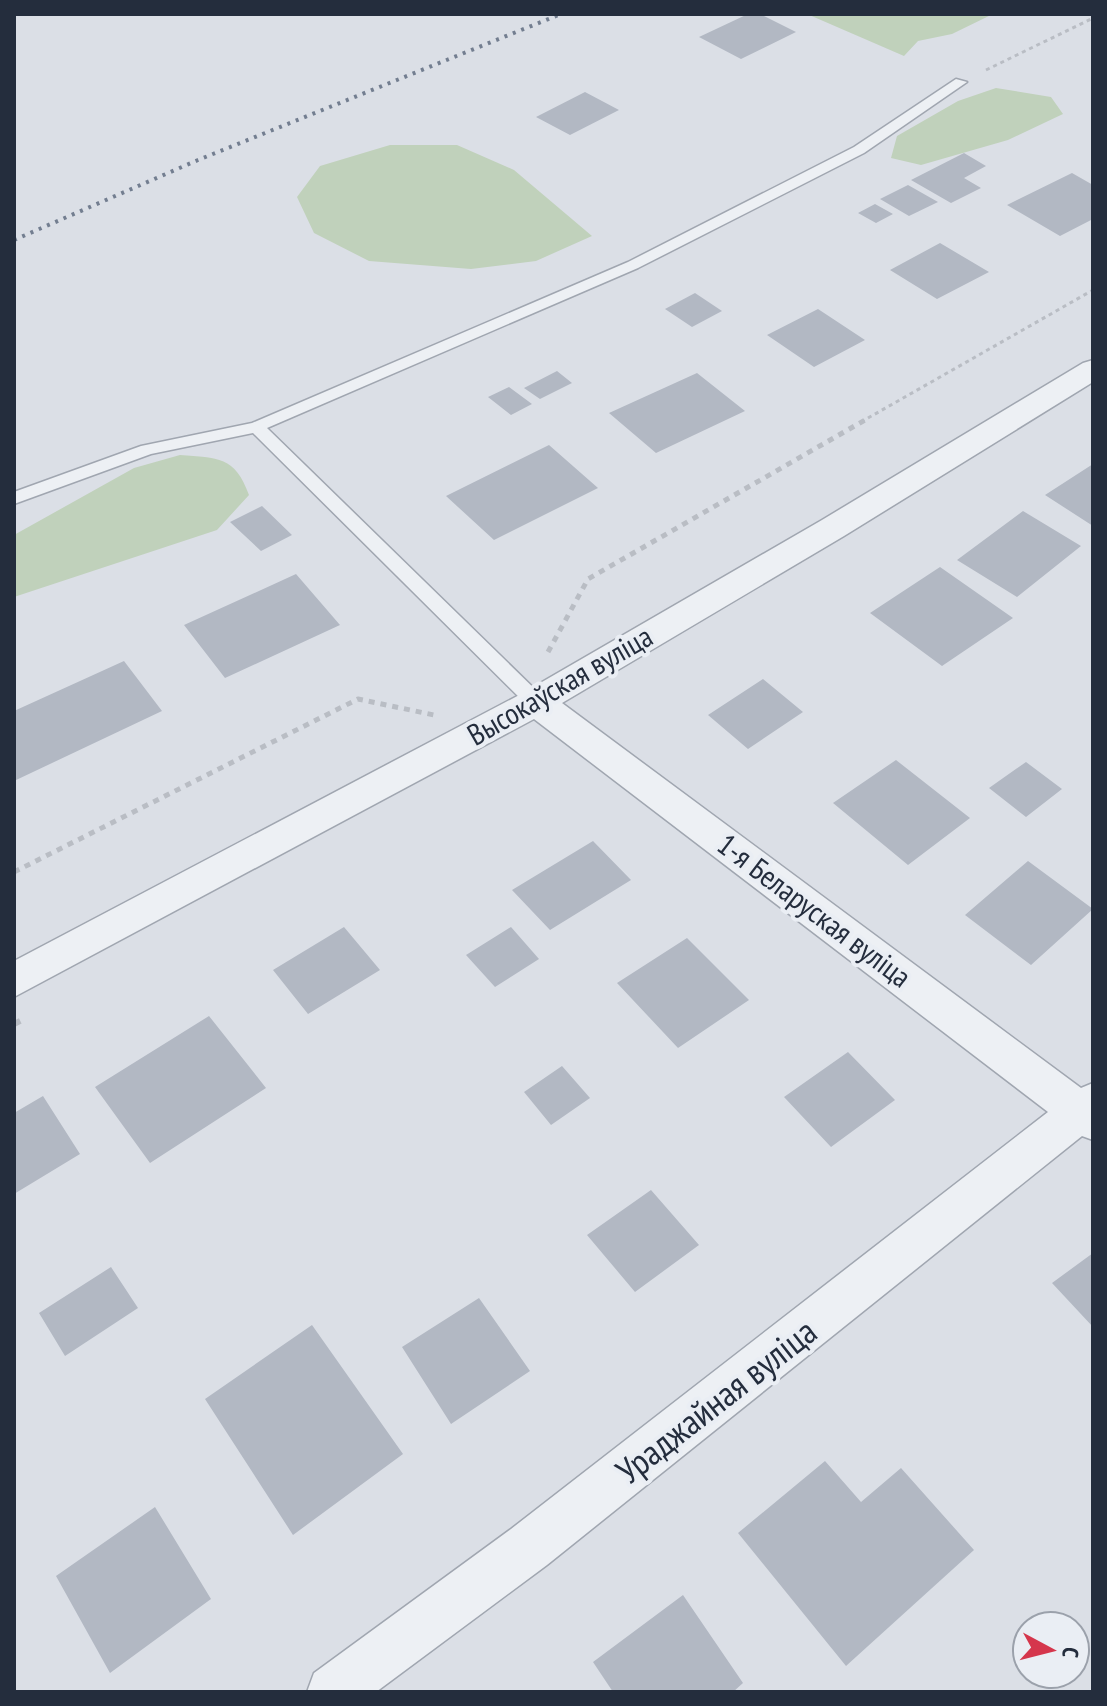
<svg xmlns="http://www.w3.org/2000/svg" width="1107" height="1706" font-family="'PT Sans Narrow',sans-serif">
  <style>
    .green { fill: #c0d1bb }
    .building { fill: #b2b8c3 }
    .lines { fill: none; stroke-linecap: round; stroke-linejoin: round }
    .lane-casing { stroke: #a0a6b0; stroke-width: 3 }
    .street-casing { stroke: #a0a6b0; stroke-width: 3 }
    .path-far2 { stroke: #b9bdc4; stroke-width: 3; stroke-dasharray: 4 4; stroke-linecap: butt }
    .path-far1 { stroke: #b9bdc4; stroke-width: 5; stroke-dasharray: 6 6; stroke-linecap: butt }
    .path { stroke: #b9bdc4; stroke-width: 6; stroke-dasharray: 7 7; stroke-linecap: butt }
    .lane { fill: #edf0f4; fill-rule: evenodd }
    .street { fill: #edf0f4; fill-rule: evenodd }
    .rail { stroke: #737e90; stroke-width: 4; stroke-dasharray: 3 6; stroke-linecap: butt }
    .labels { text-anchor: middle; stroke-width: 8; stroke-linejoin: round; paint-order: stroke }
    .street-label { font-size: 30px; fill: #242d3d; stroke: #eaeef4 }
    .near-street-label { font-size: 36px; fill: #242d3d; stroke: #eaeef4 }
  </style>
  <rect width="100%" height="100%" fill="#dbdfe6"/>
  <path class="green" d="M807,14H993L952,34L918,41L904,56Z
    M996,88L1051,97L1063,114L1008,140L921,165L891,158L897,136L958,101Z
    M390,145H457L514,170L592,236L536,261L471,269L369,261L314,233L297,197L320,166Z
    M180,455C218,458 235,456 249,495L217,530L14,597V535L134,468Z"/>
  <path class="building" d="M748,14H760L796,32L741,59L699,37Z
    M585,92L619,110L570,135L536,117Z
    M964,153L986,166L964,178L981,188L951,203L911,180Z
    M1072,173L1093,185V219L1060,236L1007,205Z
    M908,185L938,202L909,216L880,199Z
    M875,204L893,214L876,223L858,213Z
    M940,243L989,272L937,299L890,270Z
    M695,293L722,311L692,327L665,309Z
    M818,309L865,340L814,367L767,335Z
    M557,371L572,383L540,399L524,388Z
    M697,373L745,411L656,453L609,413Z
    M509,387L532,404L511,415L488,397Z
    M549,445L598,488L494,540L446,496Z
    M1093,464V526L1045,495Z
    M262,506L292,535L261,551L230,522Z
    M1023,511L1081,546L1017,597L957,560Z
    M940,567L1013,618L942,666L870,613Z
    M296,574L340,625L225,678L184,625Z
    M124,661L162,711L14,781V711Z
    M763,679L803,712L748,749L708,715Z
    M896,760L970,818L908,865L833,803Z
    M1026,762L1062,789L1026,817L989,788Z
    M593,841L631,880L550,930L512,890Z
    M1028,861L1093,909L1031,965L965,915Z
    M344,927L380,970L308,1014L273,970Z
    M511,927L539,959L495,987L466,955Z
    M687,938L749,1000L678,1048L617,983Z
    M209,1016L266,1088L150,1163L95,1087Z
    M848,1052L895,1100L831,1147L784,1097Z
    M562,1066L590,1098L551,1125L524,1092Z
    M43,1096L80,1154L14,1194V1113Z
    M651,1190L699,1245L635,1292L587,1235Z
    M1093,1253V1327L1052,1283Z
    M111,1267L138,1308L65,1356L39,1313Z
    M479,1298L530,1371L451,1424L402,1347Z
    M312,1325L403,1454L293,1535L205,1399Z
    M825,1461L861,1502L901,1468L974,1550L846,1666L738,1533Z
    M155,1507L211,1599L110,1673L56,1576Z
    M683,1595L743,1683L733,1692H613L593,1662Z"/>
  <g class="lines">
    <defs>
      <path id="lane" d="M956,79L967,82L864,153L638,268L267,428L543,697L545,702L543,707H529L253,433L151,454L14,504V492L141,446L252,423L628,262L854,147Z"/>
      <path id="street" d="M1093,360V382L844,536L562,703L1081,1088L1093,1083V1140L1082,1136L547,1565L376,1692H307L314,1673L511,1529L1048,1112L534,719L14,997V961L523,693L822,520L1083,363Z"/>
    </defs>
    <use href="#lane" class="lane-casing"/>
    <use href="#street" class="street-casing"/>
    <path class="path-far2" d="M986,70L1093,18
      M861,422L1093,290"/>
    <path class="path-far1" d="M548,652L588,579L865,420
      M14,872L358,699L434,715"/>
    <path class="path" d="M14,1024L24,1019"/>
    <use href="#lane" class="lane"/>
    <use href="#street" class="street"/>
    <path class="rail" d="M14,240L198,160L561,14"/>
  </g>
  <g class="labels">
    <g class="street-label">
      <text transform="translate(560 686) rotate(-30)" y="10">Высокаўская вуліца</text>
      <text transform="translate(814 911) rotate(37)" y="10">1-я Беларуская вуліца</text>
    </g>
    <g class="near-street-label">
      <text transform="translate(716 1401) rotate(-38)" y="13">Ураджайная вуліца</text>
    </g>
  </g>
  <rect width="1107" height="1706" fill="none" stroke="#242d3d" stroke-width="32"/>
  <g transform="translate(1051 1650) rotate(97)"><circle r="38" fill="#eaeef4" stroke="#9ba1ab" stroke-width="2"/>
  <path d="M0-6L14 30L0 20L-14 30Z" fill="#d5364c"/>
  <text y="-12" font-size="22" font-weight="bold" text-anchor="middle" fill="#242d3d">С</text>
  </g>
</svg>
